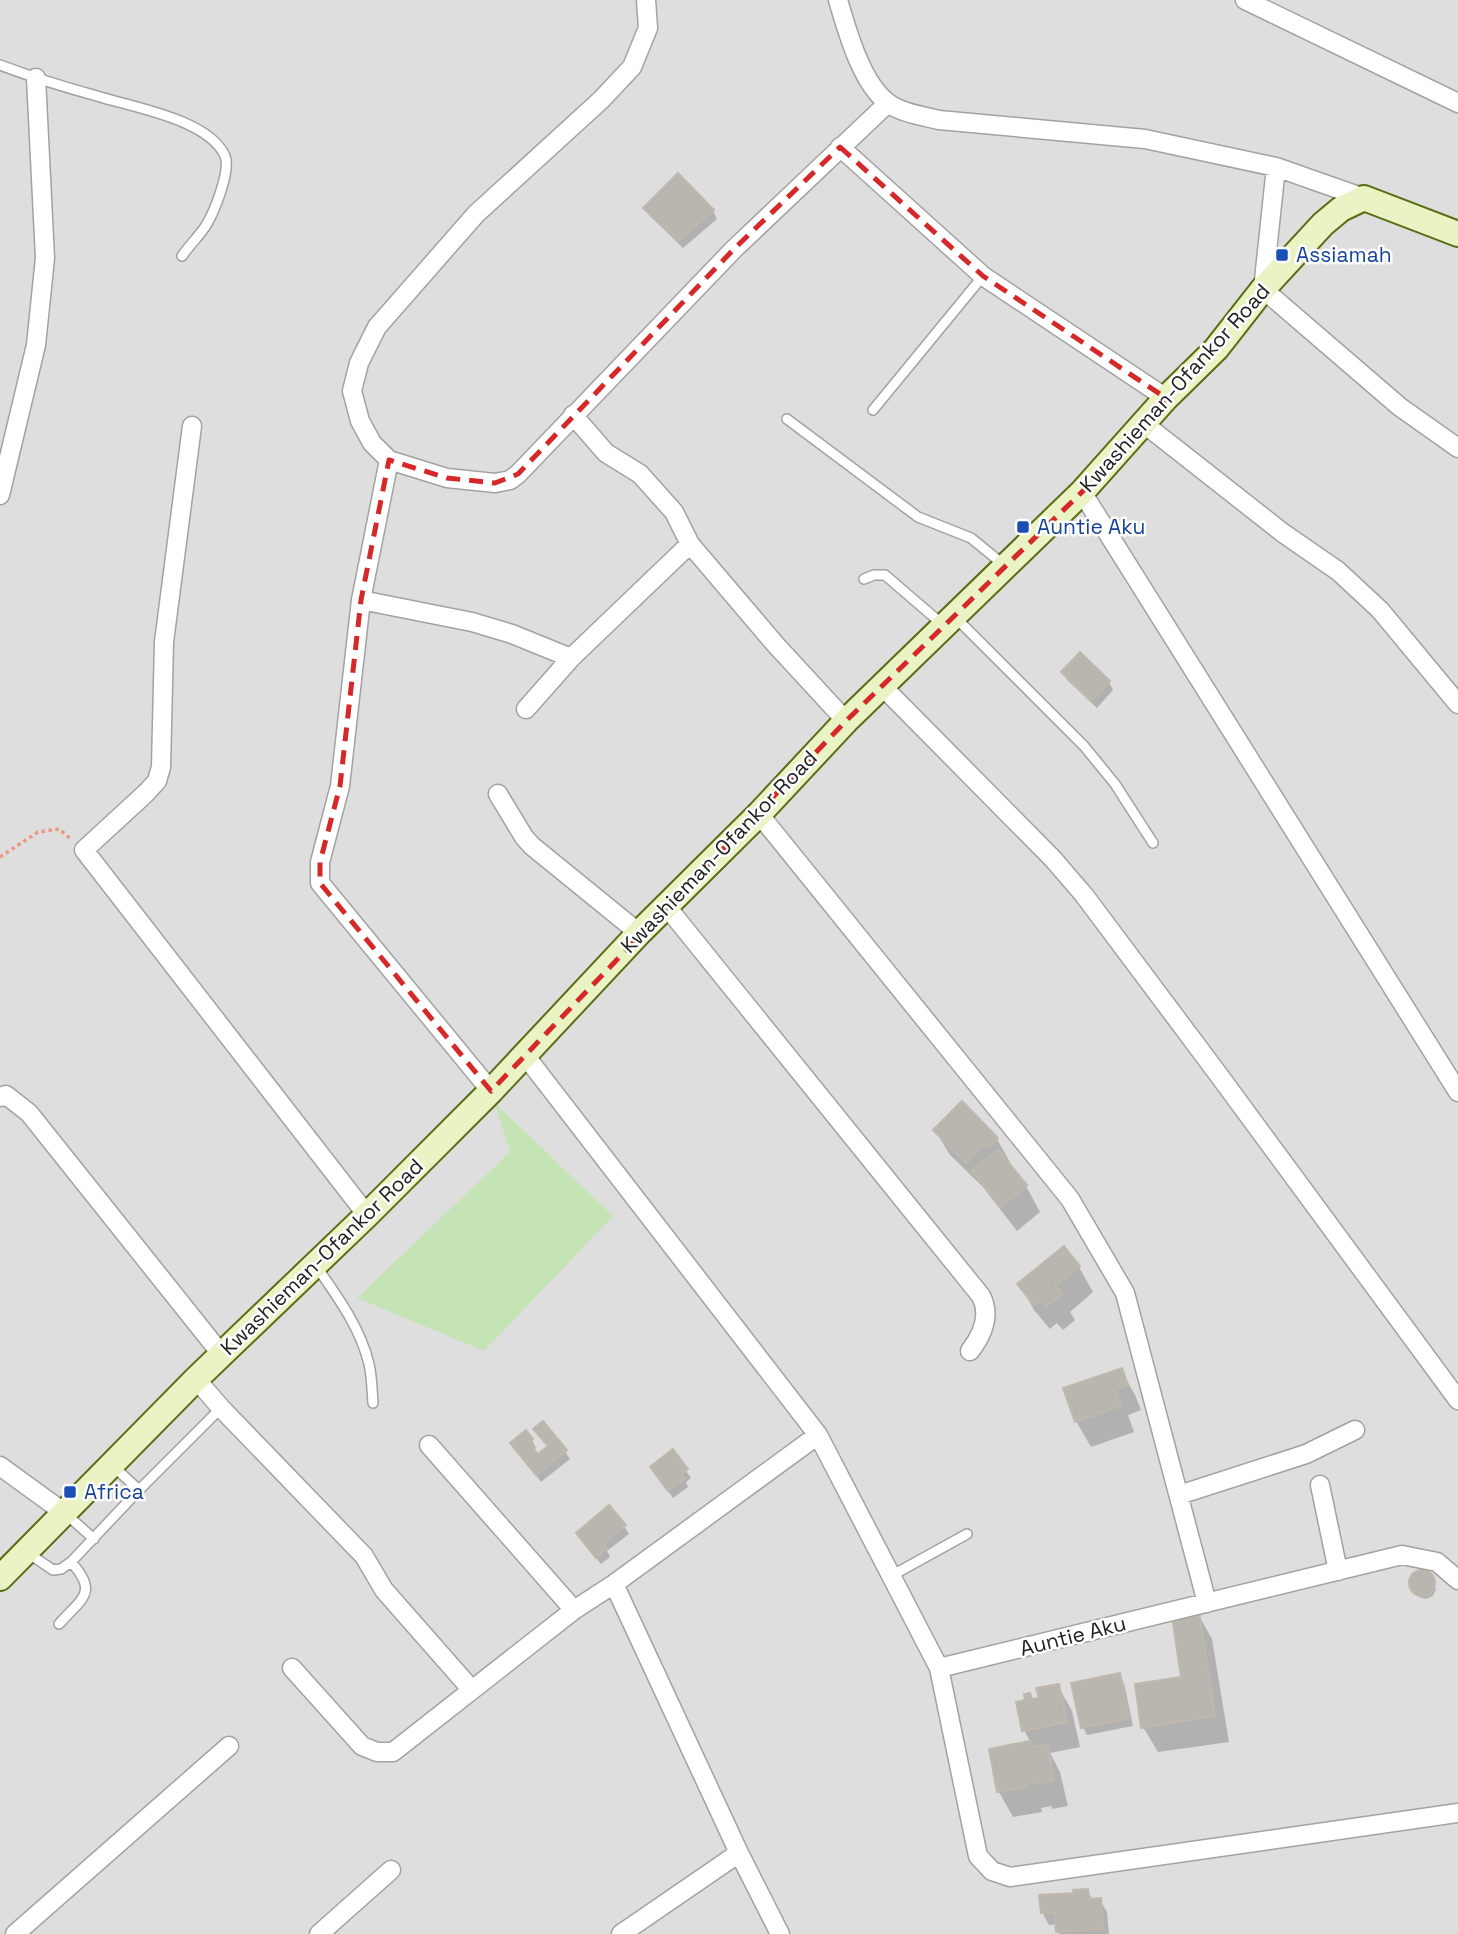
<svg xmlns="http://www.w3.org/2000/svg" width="1458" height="1934" font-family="'Space Grotesk',sans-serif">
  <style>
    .residential { fill: #dfdede }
    .grass { fill: #c5e4b5 }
    .shadow { fill: #0003 }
    .building { fill: #b9b5af; stroke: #c0b8ad; stroke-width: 2 }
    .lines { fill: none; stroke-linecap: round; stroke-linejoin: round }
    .lane-casing { stroke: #a2a2a2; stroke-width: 12 }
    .street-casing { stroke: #a2a2a2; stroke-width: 21 }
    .secondary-casing { stroke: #576d12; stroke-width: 28 }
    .path { stroke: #ea9a80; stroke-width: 3.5; stroke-dasharray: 3.5 3.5; stroke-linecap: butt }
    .lane { stroke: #fff; stroke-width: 9 }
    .street { stroke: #fff; stroke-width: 18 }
    .secondary { stroke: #eaf3c4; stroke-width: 24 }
    .marked { fill: none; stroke: #d62828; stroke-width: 5; stroke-dasharray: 14 9; stroke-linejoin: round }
    .transit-dot { fill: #1a4fb4; stroke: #fff; stroke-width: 2.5 }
    .labels { text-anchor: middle; stroke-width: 5; stroke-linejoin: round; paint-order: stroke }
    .transit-label { font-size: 21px; fill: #164399; stroke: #fff; text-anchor: start }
    .street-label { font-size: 21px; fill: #212121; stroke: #fff }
  </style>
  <rect width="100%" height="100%" fill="#f0efe9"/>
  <path class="residential" d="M0,0H1458V1934H0Z"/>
  <path class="grass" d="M494,1102L613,1216L484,1351L357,1298L510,1152Z"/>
  <path class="shadow" d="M678,175L713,211L717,219L683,248L650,216L645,208Z
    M1063,672L1109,682L1113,690L1097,708L1067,680Z
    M935,1130L997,1139L1011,1164L1009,1166L1026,1186L1040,1212L1017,1231L982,1186L950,1155Z
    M1079,1267L1093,1292L1070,1312L1075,1320L1063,1330L1057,1323L1050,1329L1034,1310L1020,1285Z
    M1121,1370L1135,1395L1141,1410L1128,1415L1134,1432L1091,1447L1076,1421Z
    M536,1429L565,1451L570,1459L541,1482L513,1444L532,1440L536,1448L533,1450L538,1456L549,1447Z
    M673,1452L691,1478L686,1482L688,1487L673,1498L656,1475Z
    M624,1526L629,1534L607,1551L610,1557L601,1564L583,1541Z
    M1422,1572L1432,1577L1436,1589L1433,1596L1426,1599L1419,1597L1411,1583L1416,1574Z
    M1198,1614L1212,1639L1229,1742L1158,1752L1143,1727L1183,1678Z
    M1119,1675L1124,1683L1133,1726L1087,1735L1083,1727Z
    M1058,1686L1072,1711L1080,1747L1050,1753L1060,1772L1068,1806L1052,1809L1051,1806L1041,1808L1042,1812L1013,1817L999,1792L991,1750L1031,1743L1024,1730L1033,1701L1041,1699Z
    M1087,1890L1093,1900H1100L1107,1912L1109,1934H1059L1057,1924L1049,1925L1042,1912Z"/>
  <path class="building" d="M678,173L714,210L678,241L643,208Z
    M1080,652L1110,681L1091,701L1061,672Z
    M962,1101L998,1138L987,1148L984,1145L966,1163L933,1130Z
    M998,1150L1027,1185L1001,1207L972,1171Z
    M1064,1246L1080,1266L1055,1286L1062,1294L1047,1306L1041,1299L1034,1305L1017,1284Z
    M1122,1368L1128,1385L1115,1389L1121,1406L1075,1422L1063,1388Z
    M543,1421L567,1450L536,1475L510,1443L526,1430L533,1439L529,1442L538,1454L548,1446L533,1429Z
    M673,1449L688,1469L682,1474L685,1478L668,1491L650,1467Z
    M609,1505L626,1525L603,1543L607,1548L596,1558L576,1533Z
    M1409 1583a13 13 0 1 1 26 0a13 13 0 1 1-26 0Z
    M1199,1612L1215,1716L1141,1728L1135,1684L1181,1677L1172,1616Z
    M1120,1673L1129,1718L1081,1728L1071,1683Z
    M1059,1684L1067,1722L1022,1731L1016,1702L1025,1700L1024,1694L1030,1693L1032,1699L1039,1698L1036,1688Z
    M1030,1741L1033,1747L1047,1744L1054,1780L1036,1784L1037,1781L1028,1782V1787L997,1792L989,1749Z
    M1088,1889L1089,1899L1101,1898L1103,1929L1056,1932L1054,1912L1041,1913L1039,1895L1074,1893L1073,1890Z"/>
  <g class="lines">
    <defs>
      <path id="lane" d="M0,65C32,77 64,87 97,96C131,107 209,119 225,156C231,171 214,213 205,227C198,237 189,246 182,256
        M873,410L983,276
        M787,419L918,517L971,538L1004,565
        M864,579L874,575H885L942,624
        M954,616L1084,746L1115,784L1153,843
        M316,1266C337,1296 360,1327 369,1364C372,1377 372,1391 373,1403
        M112,1465L139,1490
        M67,1515L94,1539
        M28,1553L53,1570L61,1569L71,1562L139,1490L221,1408
        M891,1576L967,1534
        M59,1624C82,1598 99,1593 71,1562"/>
      <path id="street" d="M646,0L648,28L632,67L601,100L476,214L377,327L359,363L352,391L360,421L372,443L389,460L447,478L495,483L510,480L518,474L734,249L888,103
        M838,0C847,30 861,83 888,103C901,113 923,116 939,120L1145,139L1276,167L1364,198
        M1245,0L1458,103
        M840,147L983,276L1166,398
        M1276,167L1263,289L1400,407L1458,448
        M573,415L606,453L640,474L674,512L690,544L775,644L846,721
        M1143,423L1283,533L1338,571L1380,610L1458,704
        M192,426L164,642L161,767L157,781L146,793L84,850L367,1215
        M389,460L361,600L340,786L320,862V883L491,1091
        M1082,492L1458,1092
        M0,495L36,345L45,258L36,78
        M361,600L472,622L512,634L571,658
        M882,686L1053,859L1084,895L1218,1074L1458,1400
        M526,709L571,658L690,544
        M498,794L524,837L532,846L639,933
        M759,814L1070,1199L1125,1293L1207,1603
        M667,907L981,1296C991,1315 983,1334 970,1351
        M524,1054L818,1435L939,1668L978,1856L992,1871L1010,1877L1458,1813
        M0,1097L6,1095L29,1113L222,1355
        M196,1379L221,1408L364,1556L384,1590L471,1689
        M429,1445L574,1610
        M0,1466L66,1514
        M1320,1485L1338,1571
        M1179,1495L1306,1454L1355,1430
        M614,1584L739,1853L780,1934
        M292,1668L362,1746L377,1752H393L574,1610L614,1584L818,1435
        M939,1668L1402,1555L1437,1562L1458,1580
        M15,1934L229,1746
        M319,1934L391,1870
        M621,1934L739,1853"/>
      <path id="secondary" d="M0,1578L196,1379L367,1215L491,1091L639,933L759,814L846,721L1082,492L1166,398L1216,349L1263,289L1323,224L1341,209L1364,198L1458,234"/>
    </defs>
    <use href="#lane" class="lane-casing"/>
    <use href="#street" class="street-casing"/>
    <use href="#secondary" class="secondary-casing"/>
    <path class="path" d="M0,857L38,832L59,829L71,839"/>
    <use href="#lane" class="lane"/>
    <use href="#street" class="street"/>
    <use href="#secondary" class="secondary"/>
  </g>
  <path class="marked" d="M840,147L983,276L1166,398L1082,492L846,721L491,1091L320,883V862L340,786L361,600L389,460L447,478L495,483L518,474L734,249Z"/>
  <g class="transit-dot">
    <rect x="1275" y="248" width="14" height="14" rx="3.5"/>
    <rect x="1016" y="520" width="14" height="14" rx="3.5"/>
    <rect x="63" y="1485" width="14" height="14" rx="3.5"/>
  </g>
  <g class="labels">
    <g class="transit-label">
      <text x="1296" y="262">Assiamah</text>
      <text x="1037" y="534">Auntie Aku</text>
      <text x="84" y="1499">Africa</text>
    </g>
    <g class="street-label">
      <text transform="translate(1175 388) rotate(-48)" y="7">Kwashieman-Ofankor Road</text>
      <text transform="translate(719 852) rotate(-46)" y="7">Kwashieman-Ofankor Road</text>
      <text transform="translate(322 1257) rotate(-44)" y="7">Kwashieman-Ofankor Road</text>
      <text transform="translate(1073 1636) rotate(-14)" y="7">Auntie Aku</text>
    </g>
  </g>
</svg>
